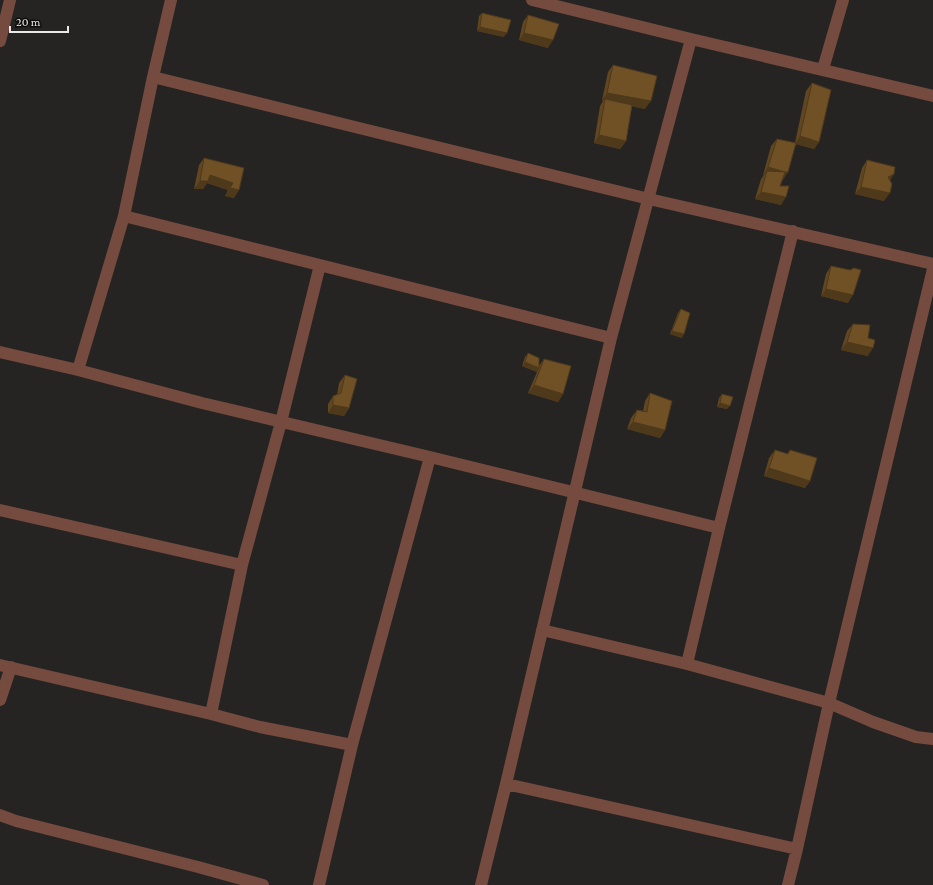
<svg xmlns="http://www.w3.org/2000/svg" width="933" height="885" font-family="'Crimson Pro',serif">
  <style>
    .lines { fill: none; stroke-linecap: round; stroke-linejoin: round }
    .street { stroke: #744b3e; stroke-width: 12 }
    .wall { fill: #604621 }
    .shaded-wall { fill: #4e391b }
    .building { fill: #705126; stroke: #4e391b }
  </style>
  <rect width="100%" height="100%" fill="#262422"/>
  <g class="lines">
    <path class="street" d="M532,0L691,39L933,96
      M0,41L10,0
      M823,69L843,0
      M153,77L359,128L649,199L933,264
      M124,216L611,338
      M0,352L78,370L202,403L430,457L719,528
      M78,370L124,216L153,77L171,0
      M0,510L242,565
      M542,630L687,664L829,703L873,722L916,737L933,739
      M687,664L719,528L793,231
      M0,665L211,714L260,727L352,745
      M0,700L11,667
      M211,714L242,565L281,422L320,265
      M506,784L797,849
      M0,815L16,821L198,867L263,885
      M319,885L352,745L430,457
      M481,885L506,784L611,338L691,39
      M788,885L797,849L829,703L933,269"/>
  </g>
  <path class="wall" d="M482,13L504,37L477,31L479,16Z
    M528,15L548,48L519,40L523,22Z
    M613,65L645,109L632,106L626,141L620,149L594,143L600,106L603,101L602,100L608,72Z
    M812,83L819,142L814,149L796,144L783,180H782L780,186L781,205L755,199L761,179L764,175H763L771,146L777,139L795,143L806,91Z
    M204,158L244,168L234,198L225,196L228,190L207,183L203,189H194L199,165Z
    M867,160L894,174L890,180L884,201L855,194L862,168Z
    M831,266L848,303L821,296L826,274Z
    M681,309L682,338L670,334L678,313Z
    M853,324L868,338V356L841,350L847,331Z
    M528,353L539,366L544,359L563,394L558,402L528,393L537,372L522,366L525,357Z
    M345,375L349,408L344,416L328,413V404L333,396L337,395L339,383Z
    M650,393L665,430L660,438L627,429L631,418L637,410L643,411L645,401Z
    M722,394L727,409L717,407L719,398Z
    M775,450L787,454L790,450L810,481L805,488L764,476L769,458Z"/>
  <path class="shaded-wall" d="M480,27L507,33L504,37L477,31Z
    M524,33L553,40L548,48L519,40Z
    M607,93L651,101L645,109L605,101V99L603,101L602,100Z
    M599,135L626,141L620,149L594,143Z
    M800,136L819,142L814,149L795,144Z
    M768,167L785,172L767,171L764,175H763Z
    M785,172H788L783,180L779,179Z
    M894,174L889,181L888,177Z
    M210,175L233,183L228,190L207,183L203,189H194L200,181Z
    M861,187L890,193L884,201L855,194Z
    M230,188L239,190L234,198L225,196Z
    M761,192L786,197L781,205L755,199Z
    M826,289L853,295L848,303L821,296Z
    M672,331L684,334L682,338L670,334Z
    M847,342L873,348L868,356L841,350Z
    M525,362L539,368L537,372L522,366Z
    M534,385L563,394L558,402L528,393Z
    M720,403L730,406L727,409L717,407Z
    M333,405L349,408L344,416L328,413Z
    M633,422L665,430L660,438L627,429Z
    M769,468L810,481L805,488L764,476Z"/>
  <path class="building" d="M482,13L511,20L507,33L480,27Z
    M528,15L559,24L553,40L524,33Z
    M613,65L657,76L651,101L607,93Z
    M812,83L831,90L819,142L800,136Z
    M605,99L632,105L626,141L599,135Z
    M777,139L796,143L788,172H785L780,186H789L786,197L761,192L767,171L785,172L768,167Z
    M204,158L244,168L239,190L230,188L233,183L210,175L208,181H200Z
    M867,160L895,167L894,174L888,177L892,184L890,193L861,187Z
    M831,266L850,270L854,268L861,270L853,295L826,289Z
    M681,309L690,313L684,334L672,331Z
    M853,324L870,325L868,338L875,340L873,348L847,342Z
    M528,353L539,358V368L525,362Z
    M544,359L571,366L563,394L534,385Z
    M345,375L357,379L349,408L333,405V396L341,393Z
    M650,393L672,401L665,430L633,422L637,410L647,412Z
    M722,394L733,397L730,406L720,403Z
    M775,450L788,454L790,450L817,458L810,481L769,468Z"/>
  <path d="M10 26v6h58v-6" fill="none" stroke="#eae9e8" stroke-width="2"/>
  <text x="16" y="26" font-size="12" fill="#eae9e8" stroke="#0e0d0c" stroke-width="3" paint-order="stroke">20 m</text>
</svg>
